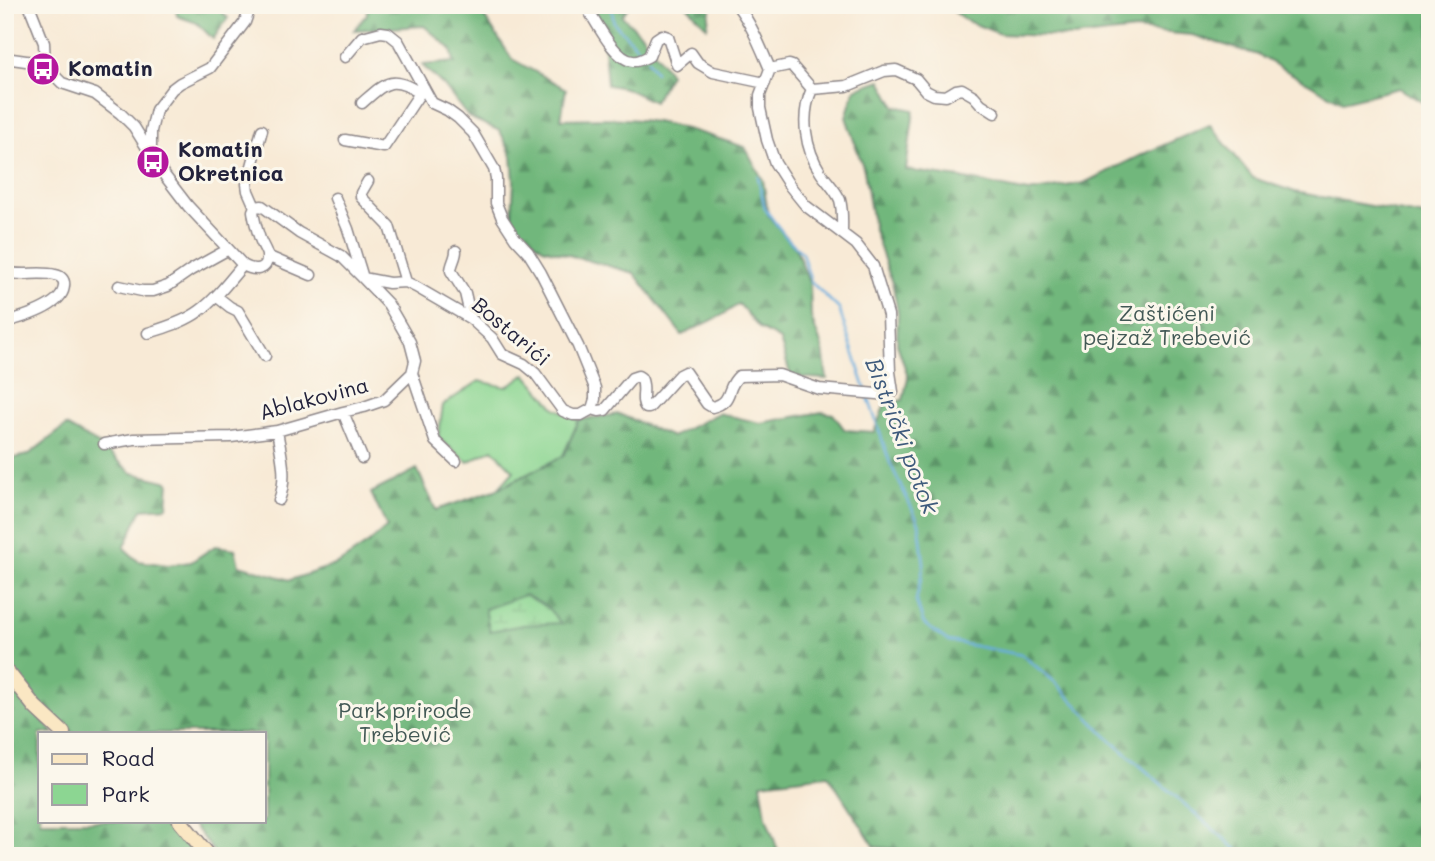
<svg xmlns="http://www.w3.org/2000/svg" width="1435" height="861" font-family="Mali,sans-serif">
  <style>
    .green { fill: #8cd692; stroke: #577c66; stroke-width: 2 }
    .forest { fill: url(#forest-firs); stroke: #4a6c5c; stroke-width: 2 }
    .wetland { fill: url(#wetland-marsh); stroke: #577c66; stroke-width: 2 }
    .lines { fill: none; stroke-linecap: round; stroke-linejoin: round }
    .stream { stroke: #69adde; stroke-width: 2.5 }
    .street-casing { stroke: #8d8688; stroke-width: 13 }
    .secondary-casing { stroke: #8d8688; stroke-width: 17 }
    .street { stroke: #fff; stroke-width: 10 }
    .secondary { stroke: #fae7c3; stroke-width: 14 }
    .labels { text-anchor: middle; stroke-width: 6; stroke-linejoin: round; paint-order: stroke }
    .poi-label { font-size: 21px; font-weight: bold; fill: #22223b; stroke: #fbf7ec; text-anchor: start }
    .park-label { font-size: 21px; fill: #425855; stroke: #fbf7ec }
    .street-label { font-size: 21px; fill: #22223b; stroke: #fbf7ec }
    .water-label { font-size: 23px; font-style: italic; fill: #3e5a7c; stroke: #fbf7ec }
  </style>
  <defs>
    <pattern id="forest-firs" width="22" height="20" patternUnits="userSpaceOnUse" patternTransform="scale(1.75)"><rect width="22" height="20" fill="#71b77c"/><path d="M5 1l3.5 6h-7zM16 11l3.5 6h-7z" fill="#5c9467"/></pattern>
    <pattern id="wetland-marsh" width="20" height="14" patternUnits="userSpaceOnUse" patternTransform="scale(1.75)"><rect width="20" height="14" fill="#8cd692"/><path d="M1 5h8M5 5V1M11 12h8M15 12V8" fill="none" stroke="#78b77f"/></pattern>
  </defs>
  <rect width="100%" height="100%" fill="#fbf7ec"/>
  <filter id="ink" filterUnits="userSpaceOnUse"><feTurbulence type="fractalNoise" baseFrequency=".0143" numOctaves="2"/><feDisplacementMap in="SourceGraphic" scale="14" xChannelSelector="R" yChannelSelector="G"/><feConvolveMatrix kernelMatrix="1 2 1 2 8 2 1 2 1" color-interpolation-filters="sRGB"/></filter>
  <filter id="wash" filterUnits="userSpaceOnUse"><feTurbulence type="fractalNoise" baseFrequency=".00686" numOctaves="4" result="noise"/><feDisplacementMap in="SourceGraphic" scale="28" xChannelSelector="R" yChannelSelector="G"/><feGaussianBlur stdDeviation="1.57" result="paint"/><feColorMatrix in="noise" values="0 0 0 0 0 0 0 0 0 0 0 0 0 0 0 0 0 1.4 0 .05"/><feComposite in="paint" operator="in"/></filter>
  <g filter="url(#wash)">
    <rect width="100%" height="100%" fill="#f8ead6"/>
    <path class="green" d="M526,374L555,408L579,420L563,456L498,489L514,471L493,449L468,462L438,438L443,405L479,381L506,387Z"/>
    <path class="forest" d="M176,5H214L228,18L213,39L197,23L177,16Z
      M368,5H479L482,13L512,59L566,89L561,119C592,118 624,117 655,122C686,127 715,138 745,147L763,180L768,215L795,247L810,285L811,317L823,350L827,379L791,377L780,340L759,328L739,304L721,316L682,335L634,273L543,248L523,234L512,216L514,181L512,156L500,131L468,117L444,86L422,65L454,62L451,49L424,26L354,30L367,14Z
      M580,5H630L622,16L642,35L670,74L654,102L625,88L607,85L602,27Z
      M686,5H711L707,27Z
      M945,5H1430V107L1399,88L1342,102L1258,55L1192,35L1135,30L1073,37L1000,34L967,21Z
      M881,80L895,106L914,110L906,170L960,178L1028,192L1084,183L1141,155L1210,125L1253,178L1295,192L1430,217V856H947L942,854L875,847L828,775L761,783L766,817L780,856H217L190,821H264V733H71L38,703L5,660V460L28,455L66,426L100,445L132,473L169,482L167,507L142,509L124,548L138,561L168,565L191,562L215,546L235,549L239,565L290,580L338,564L369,543L387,527L371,493L417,469L436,510L498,489L563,456L579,420L619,414L672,437L718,413L760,423L822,412L833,414L845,430L874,432L885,404L903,400L908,377L897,344L898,313L893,286L874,230L864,170L846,117L855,89Z
      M5,679L54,733H40V821H172L200,856H5Z"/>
    <path class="wetland" d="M525,595L547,607L561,623L523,625L490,631L485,609Z"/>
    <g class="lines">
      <path class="stream" d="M611,5L614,23L644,54
        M648,60L655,72
        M758,177L765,209L786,237L802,253L811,282L839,309L866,391
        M868,397L890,463L919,523L924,564L916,601L924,624L948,641L1022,655L1055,682L1106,736L1244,856"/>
    </g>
  </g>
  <g filter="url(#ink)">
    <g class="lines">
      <defs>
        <path id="street" d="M29,5L44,43L45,66
          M585,5C595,19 614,60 633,61C638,62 645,58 649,56L656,39L662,35L668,37L677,65L691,53L698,63L713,72L765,83
          M5,58L40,63L45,66L62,83L95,94L120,113L134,127L162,172L188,206L243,265C253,271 269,272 267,255C266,250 262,245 260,239C257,230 254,220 253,211L255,207L262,206L299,233L341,256L363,278L389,283L406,282L416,287L471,319L492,338L502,354L524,364L535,373L563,411L573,415H581L592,409L595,399V388L578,346L541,273L528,252L515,238L502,218L496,203V178L494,169L473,133L458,118L447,110L432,103L398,41L388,33L381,32L362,37L345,57
          M770,69L789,65L792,66L812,89L847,86L884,71L896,70L916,79L926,91L934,95L946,96L956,90L962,89L974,96L981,104L995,113
          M812,89C800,116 805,149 821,173C827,182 836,190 840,200C843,211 842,222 842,233
          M362,103C386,82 391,75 420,93L424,88
          M345,140L384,147L420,93
          M151,152V131L156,110L172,89L180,83L210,68L245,22L251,5
          M368,181L361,193V197L389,226L406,282
          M255,207L248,191L247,184L262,130
          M456,251C456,258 451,264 451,271L465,293L471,319
          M267,256L311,275
          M5,272C21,277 39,271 55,275C61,276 65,280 64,286C63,306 21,318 5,322
          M119,286L142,291H153L168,286L191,270L227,250
          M216,296L230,307L238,311L265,356
          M148,333C164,328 181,323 195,314C214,302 228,282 243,265
          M412,373L435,441L456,461
          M592,409L599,411L605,410L632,378L638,376L641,378C647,388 639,400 646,408H649L679,375L685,372L707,404L712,407C734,402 725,388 739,376L779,375L819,389L889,395L893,392L890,372L888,315L873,266L856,244L806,206L789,185L775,163L767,140L760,108V95L770,69C760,46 752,25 737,5
          M343,412L362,458
          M277,431C281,454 288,477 279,500
          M104,444L134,439L231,437L277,431L343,412L364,407L384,400L412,373L415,361L410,342L388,304L363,278L348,229L335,198"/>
        <path id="secondary" d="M5,669L35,707L63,733
          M180,821L209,856"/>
      </defs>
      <use href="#street" class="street-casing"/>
      <use href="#secondary" class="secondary-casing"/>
      <use href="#street" class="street"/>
      <use href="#secondary" class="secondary"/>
    </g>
  </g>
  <defs>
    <symbol id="bus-disc" viewBox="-11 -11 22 22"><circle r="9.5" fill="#b5179e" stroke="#fbf7ec"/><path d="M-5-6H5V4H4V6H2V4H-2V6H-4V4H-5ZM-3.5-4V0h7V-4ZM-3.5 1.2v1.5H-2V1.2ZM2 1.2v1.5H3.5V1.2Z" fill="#fff"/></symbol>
  </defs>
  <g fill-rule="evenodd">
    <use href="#bus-disc" x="24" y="50" width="38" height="38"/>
    <use href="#bus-disc" x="134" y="143" width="38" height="38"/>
  </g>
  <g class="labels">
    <g class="poi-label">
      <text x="68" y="76">Komatin</text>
      <text x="178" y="157">Komatin<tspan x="178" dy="24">Okretnica</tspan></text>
    </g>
    <g class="park-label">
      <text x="1167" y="321">Zaštićeni<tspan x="1167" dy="24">pejzaž Trebević</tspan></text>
      <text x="405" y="718">Park prirode<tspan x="405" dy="24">Trebević</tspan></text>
    </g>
    <g class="street-label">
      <text transform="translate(511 332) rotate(40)" y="7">Bostarići</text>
      <text transform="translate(314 399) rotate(-15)" y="7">Ablakovina</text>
    </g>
    <g class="water-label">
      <text transform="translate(902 436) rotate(69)" y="8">Bistrički potok</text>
    </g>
  </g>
  <rect width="1435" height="861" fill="none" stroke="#fbf7ec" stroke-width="28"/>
  <rect x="38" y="732" width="228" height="91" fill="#fbf7ec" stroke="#a4a2a5" stroke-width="2"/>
  <rect x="52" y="754" width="35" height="10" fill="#fae7c3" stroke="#a4a2a5" stroke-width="2"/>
  <text x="102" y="766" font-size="21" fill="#22223b">Road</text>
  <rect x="52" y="784" width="35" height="21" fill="#8cd692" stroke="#a4a2a5" stroke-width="2"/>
  <text x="102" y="802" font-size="21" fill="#22223b">Park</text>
</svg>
